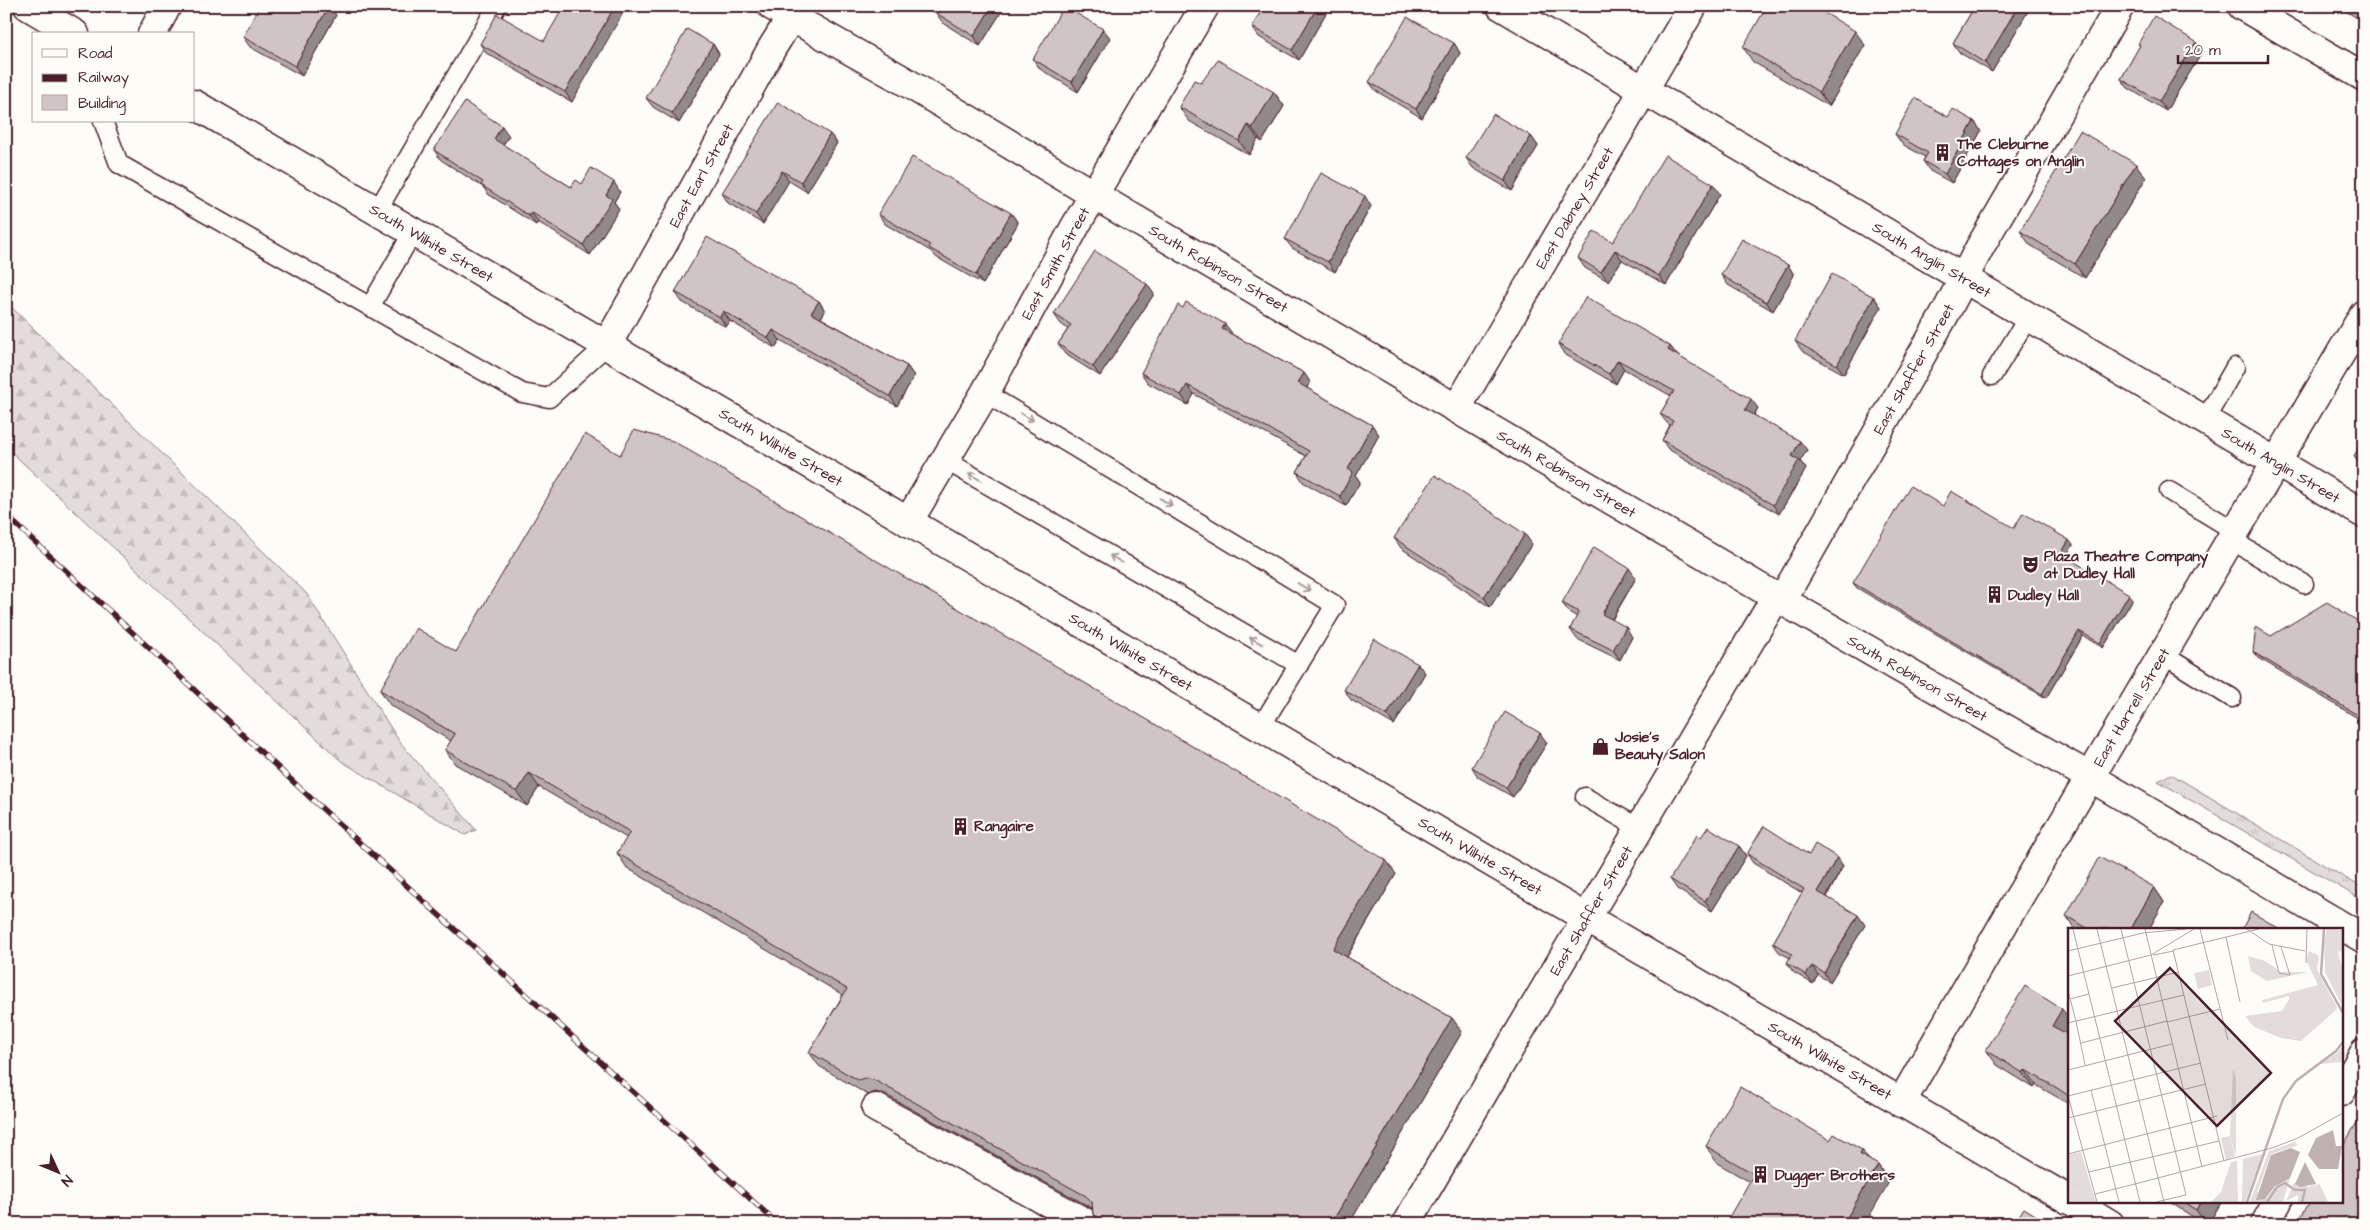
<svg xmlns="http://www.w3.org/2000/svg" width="2370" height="1230" font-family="'Architects Daughter',sans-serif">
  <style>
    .grass { fill: url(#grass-tufts); stroke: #967e82 }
    .forest { fill: url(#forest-firs); stroke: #967e82 }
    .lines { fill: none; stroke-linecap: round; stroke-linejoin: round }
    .service-casing { stroke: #4a1f2b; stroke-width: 21 }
    .minor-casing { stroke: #4a1f2b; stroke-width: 31 }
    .primary-casing { stroke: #4a1f2b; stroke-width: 31 }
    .service { stroke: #fdfcf7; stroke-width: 18 }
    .minor { stroke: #fdfcf7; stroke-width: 28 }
    .primary { stroke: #fdfcf7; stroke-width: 28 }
    .rail-casing { stroke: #4a1f2b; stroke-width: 5.5 }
    .rail { stroke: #fdfcf7; stroke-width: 4; stroke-dasharray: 11; stroke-linecap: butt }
    .wall { fill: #b3a9a9; stroke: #4a1f2b }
    .shaded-wall { fill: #928a89; stroke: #4a1f2b }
    .building { fill: #d0c5c4; stroke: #4a1f2b }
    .oneway { stroke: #ac999b }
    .labels { text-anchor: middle; stroke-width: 4; stroke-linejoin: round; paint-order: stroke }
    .poi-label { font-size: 15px; font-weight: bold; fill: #4a1f2b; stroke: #fdfcf7; text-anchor: start }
    .street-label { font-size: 15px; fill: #4a1f2b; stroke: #fdfcf7 }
    .inset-river { fill: none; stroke: #c0b1b1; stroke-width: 2.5 }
    .inset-road { fill: none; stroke: #b5a4a5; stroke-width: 1 }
    .view { fill: #4a1f2b; fill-opacity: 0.15; stroke: #4a1f2b; stroke-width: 2.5 }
    .inset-edge { fill: none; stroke: #4a1f2b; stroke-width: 2.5 }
  </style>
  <defs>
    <pattern id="grass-tufts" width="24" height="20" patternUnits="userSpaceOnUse" patternTransform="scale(1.25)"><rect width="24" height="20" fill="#e3dcda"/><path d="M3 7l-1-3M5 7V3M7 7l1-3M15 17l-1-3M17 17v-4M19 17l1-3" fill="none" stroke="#c4bcbb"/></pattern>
    <pattern id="forest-firs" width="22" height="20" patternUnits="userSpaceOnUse" patternTransform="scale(1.25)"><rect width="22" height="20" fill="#e3dcda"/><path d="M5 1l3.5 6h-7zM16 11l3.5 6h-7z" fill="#c4bcbb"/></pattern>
  </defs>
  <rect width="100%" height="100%" fill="#fdfcf7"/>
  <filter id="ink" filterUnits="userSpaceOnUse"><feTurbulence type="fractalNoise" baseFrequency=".02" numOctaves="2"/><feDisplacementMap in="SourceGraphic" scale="10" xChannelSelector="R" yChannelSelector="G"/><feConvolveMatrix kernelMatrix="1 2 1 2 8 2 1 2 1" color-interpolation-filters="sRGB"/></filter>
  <g filter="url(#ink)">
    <path class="grass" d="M2171,774L2364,889V901L2158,781Z"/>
    <path class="forest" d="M6,302L306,593L399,741L476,830L465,835L341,761L6,447Z"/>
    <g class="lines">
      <defs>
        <path id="service" d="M103,121L119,164L522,393L549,398L607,345
          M377,211L497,6
          M370,307L413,232
          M1992,376L2029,316
          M985,393L1335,605L1260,728
          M2205,420L2235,367
          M945,460L1299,665
          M2169,491L2235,531
          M2230,539L2304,584
          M2162,654L2232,698
          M1585,797L1639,828"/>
        <g id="minor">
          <path d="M28,6L75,34"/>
          <path id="s1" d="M772,6L901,79L1094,195L1776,597L2090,777L2364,939"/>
          <path id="s2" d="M1501,6L2364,514"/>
          <path d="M152,34L167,6"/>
          <path id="s3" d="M194,104L2069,1200"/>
          <path id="s4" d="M607,345L772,48L798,6"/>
          <path id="s5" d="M1457,408L1693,6"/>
          <path id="s6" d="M908,522L985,393L1076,225L1205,6"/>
          <path id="s7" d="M1782,600L1945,314L1980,247L2120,6"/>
          <path d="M2341,1092L2364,1053"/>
          <path id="s8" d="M1901,1103L2015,904L2364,314"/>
          <path d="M876,1108L1088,1224"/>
          <path d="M2072,1201L2110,1224"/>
          <path id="s9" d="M1406,1224L1776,597"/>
          <path d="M2265,1224L2278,1201"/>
        </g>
        <path id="primary" d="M2242,6L2364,77"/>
      </defs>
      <use href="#service" class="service-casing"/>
      <use href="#minor" class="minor-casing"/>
      <use href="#primary" class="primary-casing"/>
      <use href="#service" class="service"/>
      <use href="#minor" class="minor"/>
      <use href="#primary" class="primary"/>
      <defs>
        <path id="rail" d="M6,515L315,802L778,1224"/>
      </defs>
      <use href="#rail" class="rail-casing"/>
      <use href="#rail" class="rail"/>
    </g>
    <path class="wall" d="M933,6H1005L980,46L943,23L936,13L938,10Z
      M1264,6H1330L1299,60L1259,37L1252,27Z
      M1975,6H2031L1992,72L1960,53L1953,43Z
      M2337,6H2364V22Z
      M336,15L302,76L250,47L243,37Z
      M1103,29L1110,38L1078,92L1040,69L1033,59Z
      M544,41L572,102L486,53L480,44Z
      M1454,43L1460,53L1422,118L1376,91L1369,82Z
      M713,44L719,54L679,123L653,107L646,98Z
      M2138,44L2203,51L2166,111L2128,88L2121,79L2140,46Z
      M1865,45L1829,106L1753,62L1743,47Z
      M1201,83L1274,92L1284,106L1262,142L1258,139L1249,155L1189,121L1179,107Z
      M1948,117L1974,121L1981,131L1952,183L1930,171L1923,161L1925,157L1902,144L1895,134Z
      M830,134L837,143L807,192L789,181L763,224L728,203L722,193Z
      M509,136L503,145L571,187L582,184L620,192L614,202L619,209L590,255L538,222L536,225L488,194L483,187L441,160L434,150Z
      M1531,136L1538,146L1512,191L1473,168L1466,158Z
      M2146,178L2085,278L2030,245L2020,231Z
      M1720,194L1666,285L1622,260L1608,281L1585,268L1578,258Z
      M1371,206L1335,272L1292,248L1285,239Z
      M1011,213L1018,223L983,284L936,257L932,252L885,224L878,214Z
      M1788,265L1794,275L1773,311L1728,285L1721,275Z
      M675,292L819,301L825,311L821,318L907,366L914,376L897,406L780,340L775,348L730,321L726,327L682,302Z
      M1154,294L1100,376L1065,354L1058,344L1068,329L1061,324L1054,314Z
      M1874,297L1881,307L1844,374L1802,351L1795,341Z
      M1183,308L1304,373L1310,382L1307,388L1372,425L1379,435L1356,476L1360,482L1346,506L1303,482L1297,472L1306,456L1194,394L1188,405L1148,383L1141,373Z
      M1558,344L1670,346L1677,355L1758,408L1754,415L1807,450L1800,461L1806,469L1779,514L1668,449L1662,440L1670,425L1667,423L1660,414L1671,396L1624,369L1616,384L1564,354Z
      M2364,440V464L2357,461L2354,456Z
      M620,455L1396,874L1347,957L1452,1018L1462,1032L1349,1224H1100L1093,1214L1092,1208L884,1094L875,1092L868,1095L819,1066L809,1052L843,995L627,868L617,853L627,838L539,787L527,806L455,764L445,750L451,741L390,705L380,690L456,652Z
      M1943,506L2014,528L2073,545L2066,557L2133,599L2103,648L2083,636L2046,698L1857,588L1853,583Z
      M1394,538L1532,544L1490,607L1401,548Z
      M1636,578L1612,620L1632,637L1620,660L1577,639L1570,629L1577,617L1569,612L1562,603Z
      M2364,625V722L2257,657L2253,652L2271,636Z
      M1418,664L1425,673L1394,725L1351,700L1344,690Z
      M1547,743L1513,797L1478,777L1472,767Z
      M1701,837L1739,846L1746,856L1712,911L1677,889L1670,879Z
      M1747,854L1809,855L1837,857L1843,866L1827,897L1865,925L1830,982L1818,975L1813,984L1793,972L1787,963L1790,958L1779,952L1773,943L1802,893L1753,863Z
      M2154,887L2164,902L2149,929H2075L2066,916Z
      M2067,1034L2069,1035V1104L2036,1085L2034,1088L1997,1065L1986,1050Z
      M1830,1140L1862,1150L1868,1160L1878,1165L1889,1182H1750L1717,1163L1706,1146Z
      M2168,1201H2222L2208,1224H2204Z"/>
    <path class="shaded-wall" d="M329,6H330L336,15L302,76L295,66Z
      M615,6H627L572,102L565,92Z
      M992,6H1005L980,46L974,36Z
      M1318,6H1330L1299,60L1292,50Z
      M2018,6H2031L1992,72L1985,63Z
      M1103,29L1110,38L1078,92L1072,82Z
      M1855,31L1865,45L1829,106L1819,92Z
      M2196,42L2203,51L2166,111L2159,101Z
      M1454,43L1460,53L1422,118L1416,109Z
      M713,44L719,54L679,123L672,113Z
      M1274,92L1284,106L1262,142L1252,128Z
      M1974,121L1981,131L1952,183L1945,174Z
      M1248,125L1258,139L1249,155L1239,141Z
      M502,126L509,136L500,149L494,139Z
      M830,134L837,143L807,192L801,182Z
      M1531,136L1538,146L1512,191L1505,181Z
      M2136,164L2146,178L2085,278L2075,264Z
      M782,171L789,181L763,224L756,214Z
      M614,182L620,192L614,202L619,209L590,255L583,245L606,195Z
      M1713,184L1720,194L1666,285L1659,276Z
      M1365,196L1371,206L1335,272L1328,262Z
      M531,212L538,222L536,225L529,216Z
      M1011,213L1018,223L983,284L976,275Z
      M1615,250L1622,260L1608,281L1601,272Z
      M1788,265L1794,275L1773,311L1766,302Z
      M1147,284L1154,294L1100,376L1093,367Z
      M1874,297L1881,307L1844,374L1837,365Z
      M819,301L825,311L818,323L811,313Z
      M723,311L730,321L726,327L720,317Z
      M1225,324L1232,333L1229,339L1222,329Z
      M773,330L780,340L775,348L768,338Z
      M1670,346L1677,355L1668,350Z
      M1618,360L1624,369L1616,384L1609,374Z
      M907,366L914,376L897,406L890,396Z
      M1304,373L1310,382L1304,393L1298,383Z
      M1187,385L1194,394L1188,405L1181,395Z
      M1751,399L1758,408L1751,419L1745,410Z
      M1372,425L1379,435L1356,476L1360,482L1346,506L1340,496L1348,469Z
      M1800,441L1807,450L1800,461L1806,469L1779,514L1773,505L1792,456Z
      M1525,534L1532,544L1490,607L1484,597Z
      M2069,540L2073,545L2065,559L2061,554Z
      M1629,568L1636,578L1609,624L1602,614Z
      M2129,594L2133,599L2103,648L2100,643Z
      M1626,627L1632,637L1620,660L1613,650Z
      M2079,631L2083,636L2046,698L2042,694Z
      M1418,664L1425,673L1394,725L1387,715Z
      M1540,733L1547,743L1513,797L1506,788Z
      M529,773L539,787L527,806L517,792Z
      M1739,846L1746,856L1712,911L1705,901Z
      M1837,857L1843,866L1824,901L1818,892Z
      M1386,860L1396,874L1343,963L1333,949Z
      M2154,887L2164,902L2149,929H2131Z
      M1858,915L1865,925L1830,982L1824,973Z
      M1812,966L1818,975L1813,984L1806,975Z
      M2062,1009L2069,1018V1031L2063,1041L2052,1026Z
      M1452,1018L1462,1032L1349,1224H1331Z
      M2025,1070L2036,1085L2034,1088L2023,1073Z
      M1862,1150L1874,1167L1859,1154Z
      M1878,1165L1889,1182L1865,1224H1843Z
      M2201,1201H2222L2208,1224H2206L2196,1210Z"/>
    <path class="building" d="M260,6H329L295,66L243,37Z
      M564,6H615L565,92L480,44L497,14L544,41Z
      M940,6H992L974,36L936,13Z
      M1064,6L1103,29L1072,82L1033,59Z
      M1264,6H1318L1292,50L1252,27Z
      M1767,6H1813L1855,31L1819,92L1743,47Z
      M1975,6H2018L1985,63L1953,43Z
      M2353,6H2364V12Z
      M2154,16L2196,42L2159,101L2121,79L2140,45L2138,44Z
      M1407,17L1454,43L1416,109L1369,82Z
      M687,29L713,44L672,113L646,98Z
      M1218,60L1274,92L1252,128L1248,125L1239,141L1179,107L1194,80L1201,83Z
      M1915,98L1948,117L1953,109L1974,121L1945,174L1923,161L1928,153L1895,134Z
      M465,102L502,126L494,139L571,187L576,180L582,184L591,168L614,182L606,195L612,199L583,245L531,212L529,216L481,185L483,182L434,150Z
      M778,102L830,134L801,182L782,171L756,214L722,193Z
      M1493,114L1531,136L1505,181L1466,158Z
      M2080,131L2136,164L2075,264L2020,231Z
      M1665,155L1713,184L1659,276L1615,250L1601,272L1578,258L1594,231L1613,242Z
      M912,157L1011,213L976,275L929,248L930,245L878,214Z
      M1321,173L1365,196L1328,262L1285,239Z
      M707,237L819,301L811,313L907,366L890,396L773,330L768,338L723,311L720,317L675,292Z
      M1742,239L1788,265L1766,302L1721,275Z
      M1095,251L1147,284L1093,367L1058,344L1071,325L1054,314Z
      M1832,274L1874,297L1837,365L1795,341Z
      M1586,297L1670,346L1668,350L1751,399L1745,410L1800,441L1792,456L1799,460L1773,505L1662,440L1673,421L1660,414L1674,391L1618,360L1609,374L1558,344Z
      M1186,302L1225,324L1222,329L1304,373L1298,383L1372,425L1348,469L1353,472L1340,496L1297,472L1309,451L1187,385L1181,395L1141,373L1178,305L1183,308Z
      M634,430L673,441L1386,860L1333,949L1452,1018L1331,1224H1110L1093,1214L1092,1202L1086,1196L874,1080L865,1078L858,1080L809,1052L847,989L617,853L630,832L529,773L517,792L445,750L455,734L380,690L416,628L456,652L585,434L620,455Z
      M2364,440V462L2354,456Z
      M1435,475L1525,534L1484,597L1394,538Z
      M1910,486L1943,506L1951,491L2014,528L2023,513L2069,540L2061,554L2129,594L2100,643L2079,631L2042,694L1853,583Z
      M1594,547L1629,568L1602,614L1626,627L1613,650L1570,629L1579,612L1562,603Z
      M2327,602L2364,625V719L2253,652L2256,627L2271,636Z
      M1374,639L1418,664L1387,715L1344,690Z
      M1505,712L1540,733L1506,788L1472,767Z
      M1764,826L1809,855L1815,844L1837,857L1818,892L1858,915L1824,973L1812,966L1806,975L1787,963L1792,954L1773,943L1804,889L1747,854Z
      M1708,827L1739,846L1705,901L1670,879L1697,835L1701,837Z
      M2099,857L2154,887L2131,929H2089L2066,916Z
      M2251,912L2280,929H2242Z
      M2025,986L2062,1009L2052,1026L2069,1035V1096L2057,1088L2025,1070L2023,1073L1986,1050Z
      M1740,1087L1830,1140L1834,1134L1862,1150L1859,1154L1878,1165L1843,1224H1725L1754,1174L1706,1146Z
      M2364,1111V1224H2297L2310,1201H2341V1149Z
      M2182,1201H2201L2196,1210Z
      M2024,1208L2050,1224H2014Z"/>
    <defs><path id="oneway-shaft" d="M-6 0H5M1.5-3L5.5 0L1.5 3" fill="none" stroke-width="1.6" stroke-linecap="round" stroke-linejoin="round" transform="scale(1.25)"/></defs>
    <g class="oneway">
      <use href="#oneway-shaft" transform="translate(1027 417) rotate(30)"/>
      <use href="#oneway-shaft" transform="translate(975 477) rotate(-150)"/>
      <use href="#oneway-shaft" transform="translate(1166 502) rotate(31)"/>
      <use href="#oneway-shaft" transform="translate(1116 559) rotate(-150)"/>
      <use href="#oneway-shaft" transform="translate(1304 587) rotate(31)"/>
      <use href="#oneway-shaft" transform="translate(1256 641) rotate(-151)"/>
    </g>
  </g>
  <defs>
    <symbol id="building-bare" viewBox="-9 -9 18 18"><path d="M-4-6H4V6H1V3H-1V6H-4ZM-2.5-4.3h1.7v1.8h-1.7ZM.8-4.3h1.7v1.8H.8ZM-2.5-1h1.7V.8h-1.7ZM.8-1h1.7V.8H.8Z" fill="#4a1f2b" stroke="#fdfcf7" stroke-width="2.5" paint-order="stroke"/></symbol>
    <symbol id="theatre-bare" viewBox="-9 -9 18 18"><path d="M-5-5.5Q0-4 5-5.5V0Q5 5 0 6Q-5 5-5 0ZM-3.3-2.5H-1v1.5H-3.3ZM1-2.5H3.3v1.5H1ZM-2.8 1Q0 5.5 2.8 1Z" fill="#4a1f2b" stroke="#fdfcf7" stroke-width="2.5" paint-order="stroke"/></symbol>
    <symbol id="shop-bare" viewBox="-9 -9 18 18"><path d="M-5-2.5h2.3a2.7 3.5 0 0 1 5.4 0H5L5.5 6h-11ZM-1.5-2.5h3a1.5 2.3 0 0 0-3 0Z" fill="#4a1f2b" stroke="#fdfcf7" stroke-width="2.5" paint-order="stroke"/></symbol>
  </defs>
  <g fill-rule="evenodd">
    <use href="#building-bare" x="1930" y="140" width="25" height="25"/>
    <use href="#theatre-bare" x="2018" y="552" width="25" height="25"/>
    <use href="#building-bare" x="1982" y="582" width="25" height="25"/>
    <use href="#shop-bare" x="1588" y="734" width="25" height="25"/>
    <use href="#building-bare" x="948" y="814" width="25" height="25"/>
    <use href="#building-bare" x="1748" y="1162" width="25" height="25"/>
  </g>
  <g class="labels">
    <g class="poi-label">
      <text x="1957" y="149">The Cleburne<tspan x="1957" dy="17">Cottages on Anglin</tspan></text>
      <text x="2044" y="561">Plaza Theatre Company<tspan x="2044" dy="17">at Dudley Hall</tspan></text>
      <text x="2008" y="600">Dudley Hall</text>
      <text x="1615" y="742">Josie's<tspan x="1615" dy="17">Beauty Salon</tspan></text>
      <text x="974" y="831">Rangaire</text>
      <text x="1775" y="1180">Dugger Brothers</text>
    </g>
    <g class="street-label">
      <text dy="5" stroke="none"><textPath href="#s4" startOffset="194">East Earl Street</textPath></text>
      <text dy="5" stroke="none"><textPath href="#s5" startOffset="232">East Dabney Street</textPath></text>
      <text dy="5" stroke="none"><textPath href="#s3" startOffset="275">South Wilhite Street</textPath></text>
      <text dy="5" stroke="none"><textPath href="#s2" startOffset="500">South Anglin Street</textPath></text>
      <text dy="5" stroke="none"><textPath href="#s6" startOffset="298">East Smith Street</textPath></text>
      <text dy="5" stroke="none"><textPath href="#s1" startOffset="518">South Robinson Street</textPath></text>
      <text dy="5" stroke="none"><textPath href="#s7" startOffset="266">East Shaffer Street</textPath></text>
      <text dy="5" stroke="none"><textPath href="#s3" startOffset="680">South Wilhite Street</textPath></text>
      <text dy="5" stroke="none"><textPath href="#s2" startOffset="905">South Anglin Street</textPath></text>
      <text dy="5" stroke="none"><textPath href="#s1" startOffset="922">South Robinson Street</textPath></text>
      <text dy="5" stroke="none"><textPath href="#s3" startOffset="1085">South Wilhite Street</textPath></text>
      <text dy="5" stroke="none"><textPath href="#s1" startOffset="1328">South Robinson Street</textPath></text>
      <text dy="5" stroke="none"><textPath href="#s8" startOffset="458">East Harrell Street</textPath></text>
      <text dy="5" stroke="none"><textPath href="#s3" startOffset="1490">South Wilhite Street</textPath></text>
      <text dy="5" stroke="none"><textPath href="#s9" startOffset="364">East Shaffer Street</textPath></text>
      <text dy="5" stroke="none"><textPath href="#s3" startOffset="1895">South Wilhite Street</textPath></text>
    </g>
  </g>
  <g transform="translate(2068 928)">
    <rect width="275" height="275" fill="#fdfcf7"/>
    <path d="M141,42L144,57L130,61L126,45ZM162,208L167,228L158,232L153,210ZM251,255L260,274H238L242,263Z" fill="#e3dcda"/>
    <path d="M259,1L275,2V24L271,23L270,26L275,42L273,76L257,44L256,14ZM241,23L251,28L249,42L269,79L267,83L233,113L213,110L186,99L177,88L214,83L221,71V68L195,75L194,72L250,57L238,32ZM180,28L197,33L213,44H240L199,53L183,43ZM275,118V134L252,136L269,125ZM165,141L168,150V228L162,208ZM227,214L230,217L203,226L189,264L199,269L210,255L222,250L215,274H182L201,223ZM195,226L177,274H174L175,231ZM169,233L170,274H143L153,264L163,234ZM226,255L241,259L248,256L238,274H230V267L218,273Z" fill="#e3dcda"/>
    <path d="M13,224L25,265L0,262V227Z" fill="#e3dcda"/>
    <path d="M0,262L25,265L28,274H0Z" fill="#e3dcda"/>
    <path d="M265,202L268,218H274L270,241H251L240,227L248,210ZM223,220L232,224L222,250L207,258L197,271L188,272L203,227ZM237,234L248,256L232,259L227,256Z" fill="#c0b1b1"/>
    <path class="inset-river" d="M256,1L253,46L275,85M179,274L215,171L228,153L268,123L275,114M199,274L209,259L217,255L227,262H237L234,274"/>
    <path class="inset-road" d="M5,1L72,274M29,1L96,274M53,1L118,267L88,274M77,1L134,239M132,1L160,112M179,1L201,16L237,23M158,9L172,74M204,17L211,45L222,47L213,19M0,23L75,5L118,1M85,27L106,23M238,35L239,1M0,48L83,27L126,1M44,60L111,44M0,63L8,93M2,71L21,66M8,93L17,137M99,94L152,81M0,95L116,67M13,115L99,93M0,142L104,116M23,162L51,274M0,168L133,135M0,168L29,274M0,190L138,156M0,226L149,188M156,233L105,22L191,1M21,244L151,213M67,256L204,220L230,210L275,185M27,266L67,256"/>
    <path class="view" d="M102,40L203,145L149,198L47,93Z"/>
    <rect width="275" height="275" class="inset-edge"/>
  </g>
  <rect width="2370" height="1230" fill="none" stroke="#fdfcf7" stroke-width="25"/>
  <rect x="12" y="12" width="2345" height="1205" fill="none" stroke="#4a1f2b" stroke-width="2" filter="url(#ink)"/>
  <rect x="32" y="32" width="162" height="90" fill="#fdfcf7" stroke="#b5a4a5"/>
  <rect x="42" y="49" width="25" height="8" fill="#fdfcf7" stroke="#b5a4a5"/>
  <text x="78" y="58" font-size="15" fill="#4a1f2b">Road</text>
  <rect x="42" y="74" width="25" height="8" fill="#4a1f2b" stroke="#b5a4a5"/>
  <text x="78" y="82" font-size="15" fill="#4a1f2b">Railway</text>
  <rect x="42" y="95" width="25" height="15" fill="#d0c5c4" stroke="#b5a4a5"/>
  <text x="78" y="108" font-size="15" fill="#4a1f2b">Building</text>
  <g transform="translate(58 1172) rotate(134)" stroke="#fdfcf7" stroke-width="4" paint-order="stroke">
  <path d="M0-4L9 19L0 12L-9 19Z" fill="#4a1f2b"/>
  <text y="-8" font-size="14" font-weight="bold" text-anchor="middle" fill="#4a1f2b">N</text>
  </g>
  <path d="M2178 55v8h90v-8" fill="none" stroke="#4a1f2b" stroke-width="2.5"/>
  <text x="2185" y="55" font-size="15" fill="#4a1f2b" stroke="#fdfcf7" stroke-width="4" paint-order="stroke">20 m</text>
</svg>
